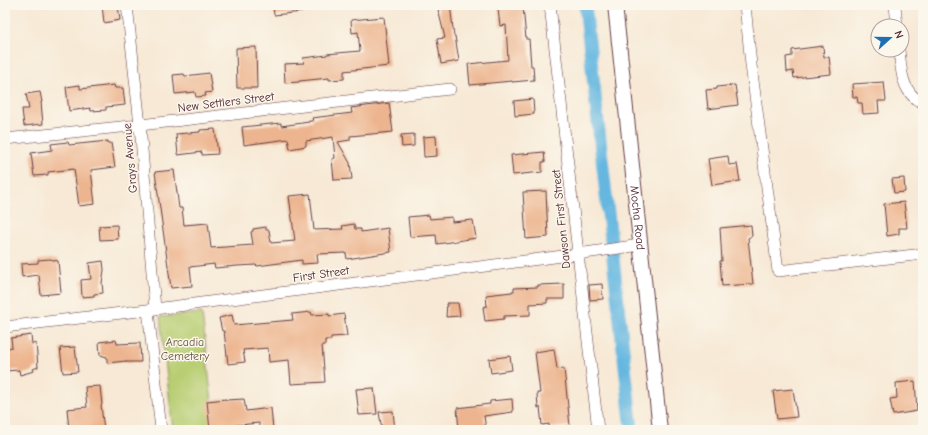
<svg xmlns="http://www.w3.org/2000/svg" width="928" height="435" font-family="'Comic Neue',sans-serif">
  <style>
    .green { fill: #b8ce72; stroke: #81764e }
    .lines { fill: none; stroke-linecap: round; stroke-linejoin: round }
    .canal { stroke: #65b7e0; stroke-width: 13 }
    .building { fill: #edb58f }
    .minor-casing { stroke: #643d44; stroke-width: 12 }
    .tertiary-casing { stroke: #643d44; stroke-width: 16 }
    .minor { stroke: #fff; stroke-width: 11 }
    .tertiary { stroke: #fff; stroke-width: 14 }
    .labels { text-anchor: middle; stroke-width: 3; stroke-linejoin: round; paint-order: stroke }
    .street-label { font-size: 12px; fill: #4a1f2b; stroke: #fbf7ec }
    .park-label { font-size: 12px; fill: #6b5440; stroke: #fbf7ec }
  </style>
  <rect width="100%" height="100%" fill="#fbf7ec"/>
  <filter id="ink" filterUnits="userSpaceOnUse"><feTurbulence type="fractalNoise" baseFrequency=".025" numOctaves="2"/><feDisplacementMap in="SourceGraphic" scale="8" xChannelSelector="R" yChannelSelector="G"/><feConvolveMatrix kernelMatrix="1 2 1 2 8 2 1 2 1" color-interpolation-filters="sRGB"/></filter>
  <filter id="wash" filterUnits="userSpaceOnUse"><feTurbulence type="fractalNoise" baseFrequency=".012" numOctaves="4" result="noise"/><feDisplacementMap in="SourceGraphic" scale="16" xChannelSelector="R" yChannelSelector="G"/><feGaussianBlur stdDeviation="0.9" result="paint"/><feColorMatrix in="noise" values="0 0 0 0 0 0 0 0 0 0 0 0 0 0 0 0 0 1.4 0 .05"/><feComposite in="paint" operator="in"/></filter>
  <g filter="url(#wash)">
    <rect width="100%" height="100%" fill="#f7e9d5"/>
    <path class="green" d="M202,313L215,430H173L160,317Z"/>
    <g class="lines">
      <path class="canal" d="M585,5L632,430"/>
    </g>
    <g id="blocks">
      <path class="building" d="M102,5H118L120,20L104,23Z
        M273,5H302V12L274,15Z
        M437,5H450L454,36H455L459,61L441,64L437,39L445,38Z
        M523,6L526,39H529L531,66H533L534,80L512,82V81L470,85L468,64L508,60L506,25L500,26L498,9Z
        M384,17L389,66L344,71V79L329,80V78L299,81V82L285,83L284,64L304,63L303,58L327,55V54L360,51L358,32L352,33L351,20Z
        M823,46L824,57H829L831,74L794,78L793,71L787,72L786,57L792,56V50Z
        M256,47L257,88H237L236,48Z
        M209,73L212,92L205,93L206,96L196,97L195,92L175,94L173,75L184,74L185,76Z
        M884,82L886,101H878L879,113L863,114L862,103H858L857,97H853L852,84Z
        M80,85V89L114,85L115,88H123L125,105L106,107V110L91,111L90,108L69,111L66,87Z
        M735,85L738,105L708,109L706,90L717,89V87Z
        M40,92L42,102H41L43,124L24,126L22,109H29L26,94Z
        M533,99L534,114L515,116L514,101Z
        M389,103L393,132L350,136V140L338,142L350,163L352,179L334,180L332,159L335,158L333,137L306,141V146L290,149L288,139L244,145L242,127L281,123V126L309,122V121H313L312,118L352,113L351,108Z
        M215,129L218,154L202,155V152L178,155L176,134L200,132V130Z
        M414,134V146L402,147L401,135Z
        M436,136L437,156L424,157L423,137Z
        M108,141V143H111L115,167L91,170L95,204L79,206L74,169L48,172V175L34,176L31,153L52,150L51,144L68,142L69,145Z
        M544,152L545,162H542V172L513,175L511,155Z
        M728,156L729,165L737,164L740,181L712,185L708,159Z
        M174,170L179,208H182L184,225L208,223L211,248L253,245L251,232L253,231V229L266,227V230H269L271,243L295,241L289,196L310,194L314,230L343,229L342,226L354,224L355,229H361V232L388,228L391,252L347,259L346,253L317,254L318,263L302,264V260L257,266L256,265L237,266L215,268L214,264L190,267L192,286L171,288L155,172Z
        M904,178L905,192L894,193L892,179Z
        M546,191L548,237L526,239L523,192Z
        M904,202L907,228H899V234L887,236L884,204Z
        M429,215L430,219L452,217V222L473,220L476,238L437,244L436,235L410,237L408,217Z
        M117,225L118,239L100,240L99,226Z
        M751,225L752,236L748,238L753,284L722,286L720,261H722L720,228Z
        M50,259L58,261L61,293L41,295L39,275L22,277L21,264L38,263V260Z
        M103,261L104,270L102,283L103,293L94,294V296L82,297L81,280L91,279L89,263Z
        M564,284V299H547V303L530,304V315L504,316V319L485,321L483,307L487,306L486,295L512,292V291H514V288L538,287V285Z
        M602,284L603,299L590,300L589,285Z
        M447,303H458L460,316L446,317Z
        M311,312L312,315L329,314V316L344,314L347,336L331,337V340H325V345H322L325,382L291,384L289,360L269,362L268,348L243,350L245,362L228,364L224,331H222L219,318L232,315L234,325L293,320L292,314Z
        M31,335L32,344L36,343L38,367L33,369L34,371L20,375L19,370L5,371V349L12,347L11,338Z
        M116,340L117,344L140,343L141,362H126V361L107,363V357L100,355L99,342Z
        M75,347L78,372L63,373L60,348Z
        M554,349L557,369L564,368L570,426L549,428V424L542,425L540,407L538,408L537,393H540L535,352Z
        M510,356L512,370L491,373L489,359Z
        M915,381L917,411L893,415L890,399L897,398L896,383Z
        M100,386L102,405H101L104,430H69L67,409L87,407L85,387Z
        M374,388L377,414L359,415L356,389Z
        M793,389L797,417L777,419L773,391Z
        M226,399V400L244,399L246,411L271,408L273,430H259V423L229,426V430H210L207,401Z
        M512,399L513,412L484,416L486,430H459L457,408L490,404V401Z
        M393,411L395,430H382L379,412Z"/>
    </g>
  </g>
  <g filter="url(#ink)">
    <use href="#blocks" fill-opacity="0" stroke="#643d44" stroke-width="1"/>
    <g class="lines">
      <defs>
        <path id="minor" d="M127,5L140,125L155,309
          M550,5L598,430
          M745,5L751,65L778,271L923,254
          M895,5L897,26
          M899,50C901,66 901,87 915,98C917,100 920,101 923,103
          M5,139L140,125L450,89
          M148,310L161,430
          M5,327L155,309L578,254L640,245"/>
        <g id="tertiary">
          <path id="s1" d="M615,5L660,430"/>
        </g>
      </defs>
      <use href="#minor" class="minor-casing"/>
      <use href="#tertiary" class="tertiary-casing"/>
      <use href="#minor" class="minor"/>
      <use href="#tertiary" class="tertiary"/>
    </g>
  </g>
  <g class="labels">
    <g class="street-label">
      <text transform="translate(226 102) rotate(-7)" y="4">New Settlers Street</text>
      <text transform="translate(130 158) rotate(-95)" y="4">Grays Avenue</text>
      <text dy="4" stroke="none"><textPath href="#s1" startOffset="214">Mocha Road</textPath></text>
      <text transform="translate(561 219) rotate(-96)" y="4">Dawson First Street</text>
      <text transform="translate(321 274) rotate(-8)" y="4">First Street</text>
    </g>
    <g class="park-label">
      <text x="185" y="346">Arcadia<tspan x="185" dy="14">Cemetery</tspan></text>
    </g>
  </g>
  <rect width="928" height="435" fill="none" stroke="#fbf7ec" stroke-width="20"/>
  <g transform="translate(890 38) rotate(69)"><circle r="19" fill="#fbf7ec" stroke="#b4a19f"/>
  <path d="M0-3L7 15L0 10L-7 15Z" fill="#1f6fb2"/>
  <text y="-6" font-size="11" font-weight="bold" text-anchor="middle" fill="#4a1f2b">N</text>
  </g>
</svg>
